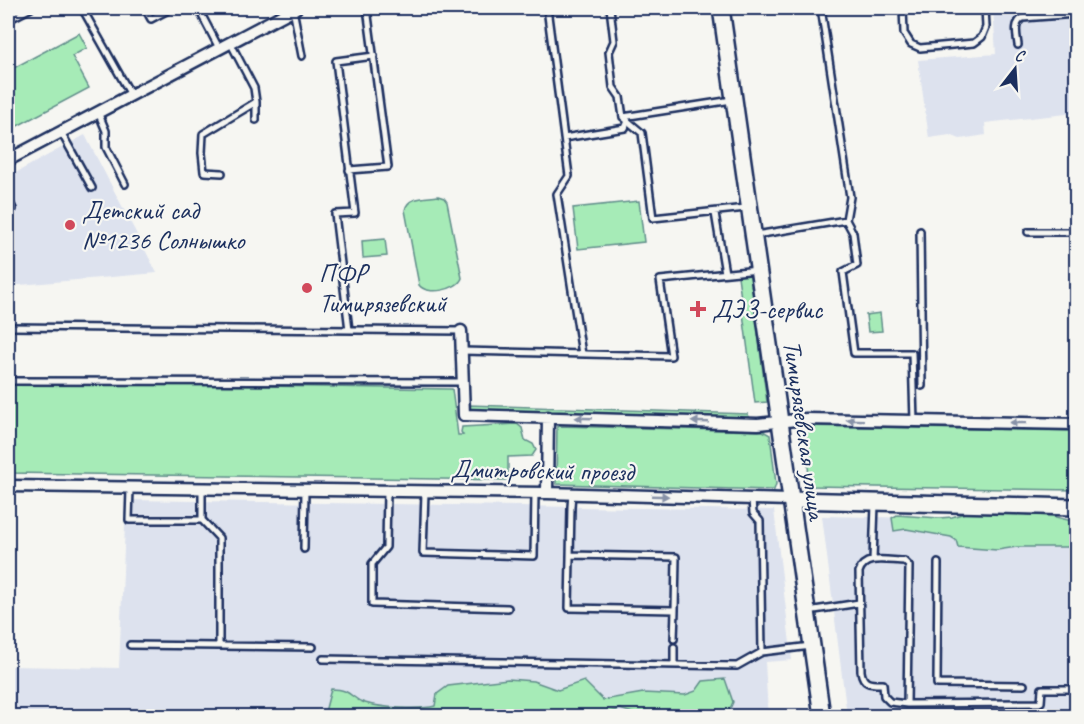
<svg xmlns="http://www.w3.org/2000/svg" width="1084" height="724" font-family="Caveat,sans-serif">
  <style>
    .built { fill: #dde2ee }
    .green { fill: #a6ebb7; stroke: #608d8a; stroke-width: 1.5 }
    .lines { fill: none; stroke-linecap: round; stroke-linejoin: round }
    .lane-casing { stroke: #1b2f5e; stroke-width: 10 }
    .street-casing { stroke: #1b2f5e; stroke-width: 15 }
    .secondary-casing { stroke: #1b2f5e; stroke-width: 20 }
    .lane { stroke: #f6f6f2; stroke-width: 5 }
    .street { stroke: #f6f6f2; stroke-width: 10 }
    .secondary { stroke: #f6f6f2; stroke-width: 15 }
    .oneway { fill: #8892a8 }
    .poi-dot { fill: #d1495b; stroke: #f6f6f2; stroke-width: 2 }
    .labels { text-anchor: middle; stroke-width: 4.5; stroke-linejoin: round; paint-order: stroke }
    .poi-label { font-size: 26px; fill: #1b2f5e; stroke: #f6f6f2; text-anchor: start }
    .street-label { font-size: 26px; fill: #1b2f5e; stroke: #f6f6f2 }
  </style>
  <rect width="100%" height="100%" fill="#f6f6f2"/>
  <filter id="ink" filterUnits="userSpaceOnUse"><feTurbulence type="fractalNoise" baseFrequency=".0167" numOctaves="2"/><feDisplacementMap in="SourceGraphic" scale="12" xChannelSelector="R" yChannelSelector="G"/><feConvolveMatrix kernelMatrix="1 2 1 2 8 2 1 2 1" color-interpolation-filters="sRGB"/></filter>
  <g filter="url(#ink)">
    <path class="built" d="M993,8H1068L1076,68V113L985,123L986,135L960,139L950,135L929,138L918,60L996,54Z
      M85,135L157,273L8,286V177Z
      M126,500L774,510L792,660L765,662L768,714L317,709V716H8V666L119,668Z
      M822,516L1076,521V716H847Z"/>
    <path class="green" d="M79,33L87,48L72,56L89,88L8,131V71Z
      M438,196L444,198L447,202L462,278C458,290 427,296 419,285L405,210C407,196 427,198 438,196Z
      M639,201L644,242L578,249L573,208Z
      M385,239L387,256L363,258L362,241Z
      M750,274L767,402L755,403L738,276Z
      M880,313L882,331L868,332L866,315Z
      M8,382L452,389L458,435H463L461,432L462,427L517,424L522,428L525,440L533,444L536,450L532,456L508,457V480L8,473Z
      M467,405L748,414L750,420L467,411Z
      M557,426L763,431L770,435L776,484L774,490L556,484Z
      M804,426L1076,431V490L810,486Z
      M992,512L1052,516L1076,522V547H1017L997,550L958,547L956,540L951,537L906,529L894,531L892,518L897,515L939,518L952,517L965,513Z
      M508,679L533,681L558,690L584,681L603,700L643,693L685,695L696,691L703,681L725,679L733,702L728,713L722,716H642L620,709L597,716H326L325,712L331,689C353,689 350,699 365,703C381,708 420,710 435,706L437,694L448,686Z"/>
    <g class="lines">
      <defs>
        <path id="lane" d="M82,8L131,95
          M145,8L151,19L172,8
          M198,8L219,48
          M547,8L569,176L557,194L582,354
          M610,8L614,41L609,52L613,87L620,97L623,117L732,100
          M821,8L850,197L846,220L853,233L857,265L843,272L854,353H912L914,422
          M903,8L904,33L911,44L920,48L974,43L982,37L986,27L985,8
          M293,9L302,56
          M8,20L31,8
          M1018,45C1017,36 1013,23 1023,18L1076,14
          M98,112L106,131V147L125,184
          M623,117L642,133L653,218L746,208
          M256,120V102
          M61,132L92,188
          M564,138L625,128L628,121
          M349,170L388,167L367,8
          M222,173L204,172L202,153L203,134L256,102L254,88L230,42
          M8,199L13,209
          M715,213L725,273
          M920,231L922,386
          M1028,232H1076
          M756,235L846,220
          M8,327L461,331
          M349,330L335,214L355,213L336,61L374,56
          M462,351L671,356L660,280L758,270
          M8,381L463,382
          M130,489L129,520H202V489
          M387,491L386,547L372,564V604L508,608
          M425,492L423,553L534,556L535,493
          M202,520L219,538V646
          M304,549L305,490
          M570,555L676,557L675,610L569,608L571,507L572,493
          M873,560L875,504
          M938,563L937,684L1024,685
          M808,611L859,603
          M674,639L675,610
          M130,645L313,647
          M762,652L811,646
          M323,659L737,666L762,652L760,521L753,513L752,500
          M674,665V647
          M907,704L909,566L904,561C889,561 864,554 859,572L861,671C863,685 871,684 883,684L884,696L890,702L907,704L1039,703L1041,702L1042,689H1076"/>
        <path id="street" d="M8,160L296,8
          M461,331L464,415L758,424L806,419L1076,424
          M8,486L547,493L790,500
          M547,493L548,417"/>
        <path id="secondary" d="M721,8L822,716
          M790,500L1076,507"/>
      </defs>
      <use href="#lane" class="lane-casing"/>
      <use href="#street" class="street-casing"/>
      <use href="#secondary" class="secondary-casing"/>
      <use href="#lane" class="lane"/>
      <use href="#street" class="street"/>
      <use href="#secondary" class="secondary"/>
    </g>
    <defs><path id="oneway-solid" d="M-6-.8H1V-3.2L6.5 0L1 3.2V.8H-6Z" transform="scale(1.5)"/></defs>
    <g class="oneway">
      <use href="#oneway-solid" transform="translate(584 418) rotate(-178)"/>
      <use href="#oneway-solid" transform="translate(855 420) rotate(-179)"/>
      <use href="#oneway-solid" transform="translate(700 422) rotate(-178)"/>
      <use href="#oneway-solid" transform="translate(1018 423) rotate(-179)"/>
      <use href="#oneway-solid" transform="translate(660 496) rotate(2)"/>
    </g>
  </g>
  <g class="poi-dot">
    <circle cx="70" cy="225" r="6"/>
    <circle cx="307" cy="288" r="6"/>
    <path d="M695 300h6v6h6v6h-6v6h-6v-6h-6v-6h6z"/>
  </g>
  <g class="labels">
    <g class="poi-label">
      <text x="82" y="219">Детский сад<tspan x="82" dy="30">№1236 Солнышко</tspan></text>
      <text x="319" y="282">ПФР<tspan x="319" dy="30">Тимирязевский</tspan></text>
      <text x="712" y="318">ДЭЗ-сервис</text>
    </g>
    <g class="street-label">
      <text transform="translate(805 430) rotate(82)" y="9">Тимирязевская улица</text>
      <text transform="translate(542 470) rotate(1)" y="9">Дмитровский проезд</text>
    </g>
  </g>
  <rect width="1084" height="724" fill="none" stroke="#f6f6f2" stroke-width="30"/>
  <rect x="15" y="15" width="1054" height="694" fill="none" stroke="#1b2f5e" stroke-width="2" filter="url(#ink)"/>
  <g transform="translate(1015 69) rotate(17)" stroke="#f6f6f2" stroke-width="4.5" paint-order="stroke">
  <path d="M0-4.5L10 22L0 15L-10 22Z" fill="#1b2f5e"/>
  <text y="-9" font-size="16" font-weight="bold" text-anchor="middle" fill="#1b2f5e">С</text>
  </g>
</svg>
